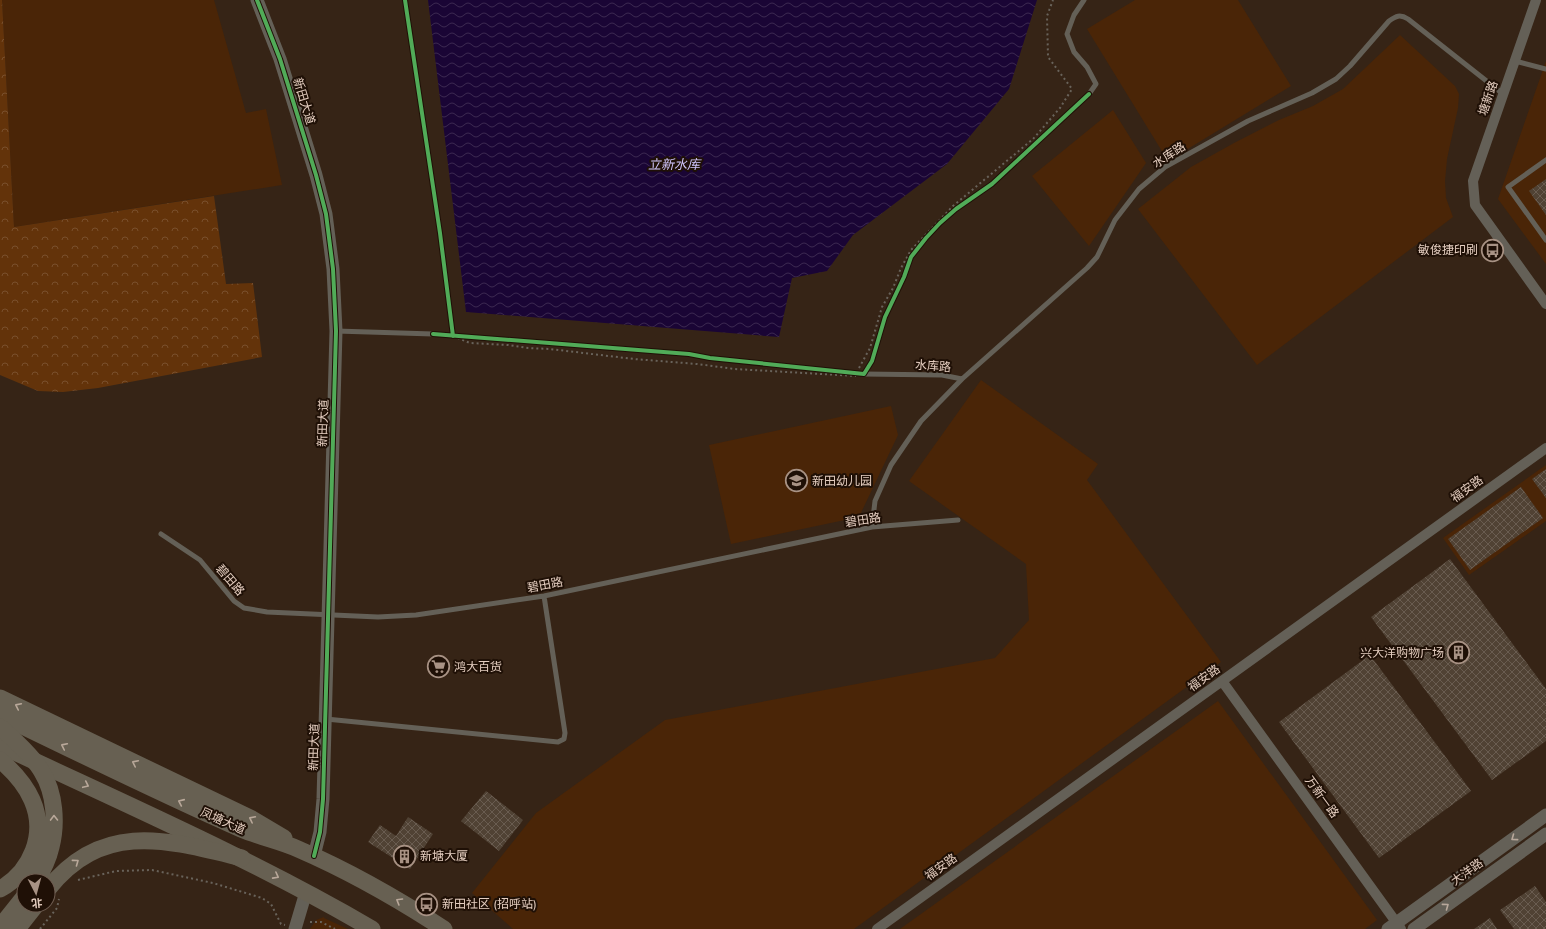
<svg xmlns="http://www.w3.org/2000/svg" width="1546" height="929" font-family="Mulish,'Noto Sans SC',sans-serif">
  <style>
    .built { fill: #4a2507 }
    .forest { fill: url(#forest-crowns) }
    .water { fill: url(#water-waves) }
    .building { fill: url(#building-cross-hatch) }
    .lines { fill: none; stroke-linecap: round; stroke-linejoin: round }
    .path { stroke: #69635b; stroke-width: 2; stroke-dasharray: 2 3; stroke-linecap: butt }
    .service { stroke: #646057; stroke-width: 5 }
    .minor { stroke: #646057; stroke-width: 10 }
    .tertiary { stroke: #646057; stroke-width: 13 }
    .primary { stroke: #676052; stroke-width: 17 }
    .primary-bridge { stroke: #676052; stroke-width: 17 }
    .cycleway-casing { stroke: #1f1006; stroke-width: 6 }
    .cycleway { stroke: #51ab58; stroke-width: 4 }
    .oneway { stroke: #b9a89a }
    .oneway2 { stroke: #b8a89b }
    .labels { text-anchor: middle; stroke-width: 4; stroke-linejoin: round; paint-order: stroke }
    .street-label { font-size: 12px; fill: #e5cec0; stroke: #1f1006 }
    .poi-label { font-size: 12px; fill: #e5cec0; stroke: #1f1006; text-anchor: start }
    .water-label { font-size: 13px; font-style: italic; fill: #d0c5fc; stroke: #1f1006 }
  </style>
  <defs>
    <pattern id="forest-crowns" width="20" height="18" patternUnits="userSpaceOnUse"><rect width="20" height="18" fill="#63330a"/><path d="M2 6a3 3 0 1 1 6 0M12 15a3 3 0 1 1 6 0" fill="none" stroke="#794f2c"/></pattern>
    <pattern id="water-waves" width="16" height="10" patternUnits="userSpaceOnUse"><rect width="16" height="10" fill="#1a0535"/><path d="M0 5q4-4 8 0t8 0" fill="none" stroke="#3b2850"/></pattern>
    <pattern id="building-cross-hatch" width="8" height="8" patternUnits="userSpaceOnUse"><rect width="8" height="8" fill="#504234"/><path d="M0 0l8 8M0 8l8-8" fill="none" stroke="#695c50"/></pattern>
  </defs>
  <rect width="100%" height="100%" fill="#362416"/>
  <path class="built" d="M2,0H214L246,113L266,109L282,185L14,227Z
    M1135,0H1238L1291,86L1168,161L1087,29Z
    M1400,35L1455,86L1459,94L1458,108L1447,159L1445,181L1446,198L1453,217L1257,365L1138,209L1191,167L1234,143L1279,120L1313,106L1343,89Z
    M1546,61V264L1498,199Z
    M1113,110L1146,163L1089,246L1032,176Z
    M981,380L1098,464L1087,480L1221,662L854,929H513L472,893L536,813L665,720L995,658L1029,620L1026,564L909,481Z
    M891,406L898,435L859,517L731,544L709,445Z
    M1546,465V521L1469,575L1443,538Z
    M1218,701L1377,920L1365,929H900Z
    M324,917V918L348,929H310L316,920Z"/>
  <path class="forest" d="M0,0H2L14,227L214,196L226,284L253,283L262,357L98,388L63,392L38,391L0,375Z"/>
  <path class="water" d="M428,0H1037L1009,89L947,164L853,235L827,271L792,278L779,337L466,312Z"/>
  <path class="building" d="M1546,179V215L1529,191Z
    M1546,469V498L1532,479Z
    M1521,487L1543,518L1470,570L1448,539Z
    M1450,559L1546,689V741L1492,780L1371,617Z
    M1370,655L1471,791L1379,858L1279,722Z
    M486,791L523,820L499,851L461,821Z
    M408,817L433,834L410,869L368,842L380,825L396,836Z
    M1535,886L1546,902V929H1514L1500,910Z
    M1490,918L1497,929H1474Z"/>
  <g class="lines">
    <path class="path" d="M453,336L470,343L508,345L528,348L550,349L634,359L697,364L735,369L856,376
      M859,368L870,348L882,307L893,288L901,268L911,250L953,206L1033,139L1060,108L1072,89L1048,57L1047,16L1053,0
      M78,880L116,871L152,870L213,883L262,898L271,904L281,924L285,925
      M310,922H321L335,929
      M40,929L57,908L59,899"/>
    <path class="service" d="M1084,0L1074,15L1067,34L1074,52L1087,67L1096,84L1089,94
      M1515,61L1546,69
      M1546,160L1508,187L1546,240
      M336,331L433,334
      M864,374L942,375L962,379L1087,268L1097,257L1115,220L1139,189L1165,167L1248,121L1312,93L1336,79L1350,66L1389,21C1396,16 1400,14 1408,19L1503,94
      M872,527L875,501L891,465L921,421L962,379
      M161,534L200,560L234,601L244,608L267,612L378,617L416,615L544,596L872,527L958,520
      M326,719L558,742L564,739L565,733L544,596"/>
    <path class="minor" d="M1536,0L1473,181L1475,205L1546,304
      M1222,681L1401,929
      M877,929L1546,448"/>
    <path class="tertiary" d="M257,0L280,59L316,175L326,214L333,269L336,331L323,799L320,832L314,856
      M295,929L306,892
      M1388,929L1546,815
      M1414,929L1546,834"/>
    <path class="primary" d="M0,698L252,819L284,838
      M0,715C80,754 160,793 241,829C260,837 280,841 298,849C349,871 398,899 444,929
      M0,745C125,804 252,859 372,929
      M0,927L24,897
      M17,929L36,905"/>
    <path class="primary-bridge" d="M0,727C12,737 35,759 42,772C55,793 57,824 51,847C48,860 43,870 36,881
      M0,760C13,771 25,784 32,800C47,834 31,872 0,889
      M48,889C103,820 168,840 242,858"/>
    <defs>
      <path id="cycleway" d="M257,0L280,59L316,175L326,214L333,269L336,331L323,799L320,832L314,856
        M405,0L440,233L453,336
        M433,334L689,354L710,358L864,374L872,361L885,317L904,277L911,257L926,238L940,223L956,209L992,184L1089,94"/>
    </defs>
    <use href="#cycleway" class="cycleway-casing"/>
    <use href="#cycleway" class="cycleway"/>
  </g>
  <defs><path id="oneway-chevron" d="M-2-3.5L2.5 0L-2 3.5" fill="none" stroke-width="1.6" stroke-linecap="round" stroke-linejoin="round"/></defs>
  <g class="oneway">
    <use href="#oneway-chevron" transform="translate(18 706) rotate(-154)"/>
    <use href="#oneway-chevron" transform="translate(64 746) rotate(-154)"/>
    <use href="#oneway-chevron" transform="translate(135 763) rotate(-154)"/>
    <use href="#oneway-chevron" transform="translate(86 785) rotate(25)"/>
    <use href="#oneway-chevron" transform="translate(181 802) rotate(-156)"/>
    <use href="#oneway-chevron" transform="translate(54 818) rotate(-91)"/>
    <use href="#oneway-chevron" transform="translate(252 819) rotate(-153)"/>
    <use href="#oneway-chevron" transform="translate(76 862) rotate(-36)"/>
    <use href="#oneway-chevron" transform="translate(276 876) rotate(28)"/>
    <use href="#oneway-chevron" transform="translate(399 901) rotate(-149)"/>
  </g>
  <g class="oneway2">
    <use href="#oneway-chevron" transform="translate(1514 838) rotate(144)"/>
    <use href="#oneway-chevron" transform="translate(1446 906) rotate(-36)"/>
  </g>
  <defs>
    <symbol id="bus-ring" viewBox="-11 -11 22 22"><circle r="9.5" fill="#1f1006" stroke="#a89284" stroke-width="1.5"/><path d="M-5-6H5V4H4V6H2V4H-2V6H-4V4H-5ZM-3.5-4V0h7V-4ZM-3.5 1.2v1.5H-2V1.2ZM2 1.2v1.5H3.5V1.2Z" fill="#a89284"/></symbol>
    <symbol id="school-ring" viewBox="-11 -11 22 22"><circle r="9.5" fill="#1f1006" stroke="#a89284" stroke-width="1.5"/><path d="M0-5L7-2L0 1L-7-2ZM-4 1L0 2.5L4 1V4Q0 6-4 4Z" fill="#a89284"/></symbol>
    <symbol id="building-ring" viewBox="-11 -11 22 22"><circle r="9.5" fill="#1f1006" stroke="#a89284" stroke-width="1.5"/><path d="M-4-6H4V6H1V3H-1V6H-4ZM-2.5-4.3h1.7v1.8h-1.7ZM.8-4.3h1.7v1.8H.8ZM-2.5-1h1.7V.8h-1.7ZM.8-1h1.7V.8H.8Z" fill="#a89284"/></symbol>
    <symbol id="supermarket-ring" viewBox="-11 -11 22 22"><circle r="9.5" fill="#1f1006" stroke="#a89284" stroke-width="1.5"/><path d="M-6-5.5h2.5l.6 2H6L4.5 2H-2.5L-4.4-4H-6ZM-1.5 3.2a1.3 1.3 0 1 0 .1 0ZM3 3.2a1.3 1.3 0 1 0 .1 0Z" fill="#a89284"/></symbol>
  </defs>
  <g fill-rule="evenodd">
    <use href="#bus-ring" x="1480" y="238" width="25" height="25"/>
    <use href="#school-ring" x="784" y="468" width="25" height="25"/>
    <use href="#building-ring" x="1446" y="640" width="25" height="25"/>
    <use href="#supermarket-ring" x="426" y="654" width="25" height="25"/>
    <use href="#building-ring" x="392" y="844" width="25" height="25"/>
    <use href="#bus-ring" x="414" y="892" width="25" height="25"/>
  </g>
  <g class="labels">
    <g class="street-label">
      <text transform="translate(1488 98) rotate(-71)" y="4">塘新路</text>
      <text transform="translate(304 101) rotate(73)" y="4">新田大道</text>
      <text transform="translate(1169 155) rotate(-33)" y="4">水库路</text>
      <text transform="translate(933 366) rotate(4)" y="4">水库路</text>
      <text transform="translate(323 423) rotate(-88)" y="4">新田大道</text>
      <text transform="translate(1467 489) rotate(-36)" y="4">福安路</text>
      <text transform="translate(863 520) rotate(-9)" y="4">碧田路</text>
      <text transform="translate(230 580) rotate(49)" y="4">碧田路</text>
      <text transform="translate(545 585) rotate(-11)" y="4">碧田路</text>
      <text transform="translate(1204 678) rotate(-36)" y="4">福安路</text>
      <text transform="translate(314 747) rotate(-88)" y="4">新田大道</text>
      <text transform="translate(1322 797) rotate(54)" y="4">万新一路</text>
      <text transform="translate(223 821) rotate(24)" y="4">凤塘大道</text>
      <text transform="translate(941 867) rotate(-36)" y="4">福安路</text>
      <text transform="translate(1467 872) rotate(-36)" y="4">大洋路</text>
    </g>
    <g class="poi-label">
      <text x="1478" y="254" text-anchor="end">敏俊捷印刷</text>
      <text x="812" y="485">新田幼儿园</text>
      <text x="1444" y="657" text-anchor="end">兴大洋购物广场</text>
      <text x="454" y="671">鸿大百货</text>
      <text x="420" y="860">新塘大厦</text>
      <text x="442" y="908">新田社区 (招呼站)</text>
    </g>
    <g class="water-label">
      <text x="674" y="169">立新水库</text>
    </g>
  </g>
  <g transform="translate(36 893) rotate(174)"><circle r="19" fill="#1f1006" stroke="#6e5c50"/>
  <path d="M0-3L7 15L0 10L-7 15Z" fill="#a89284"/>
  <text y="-6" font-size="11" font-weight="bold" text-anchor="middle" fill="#e5cec0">北</text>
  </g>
</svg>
